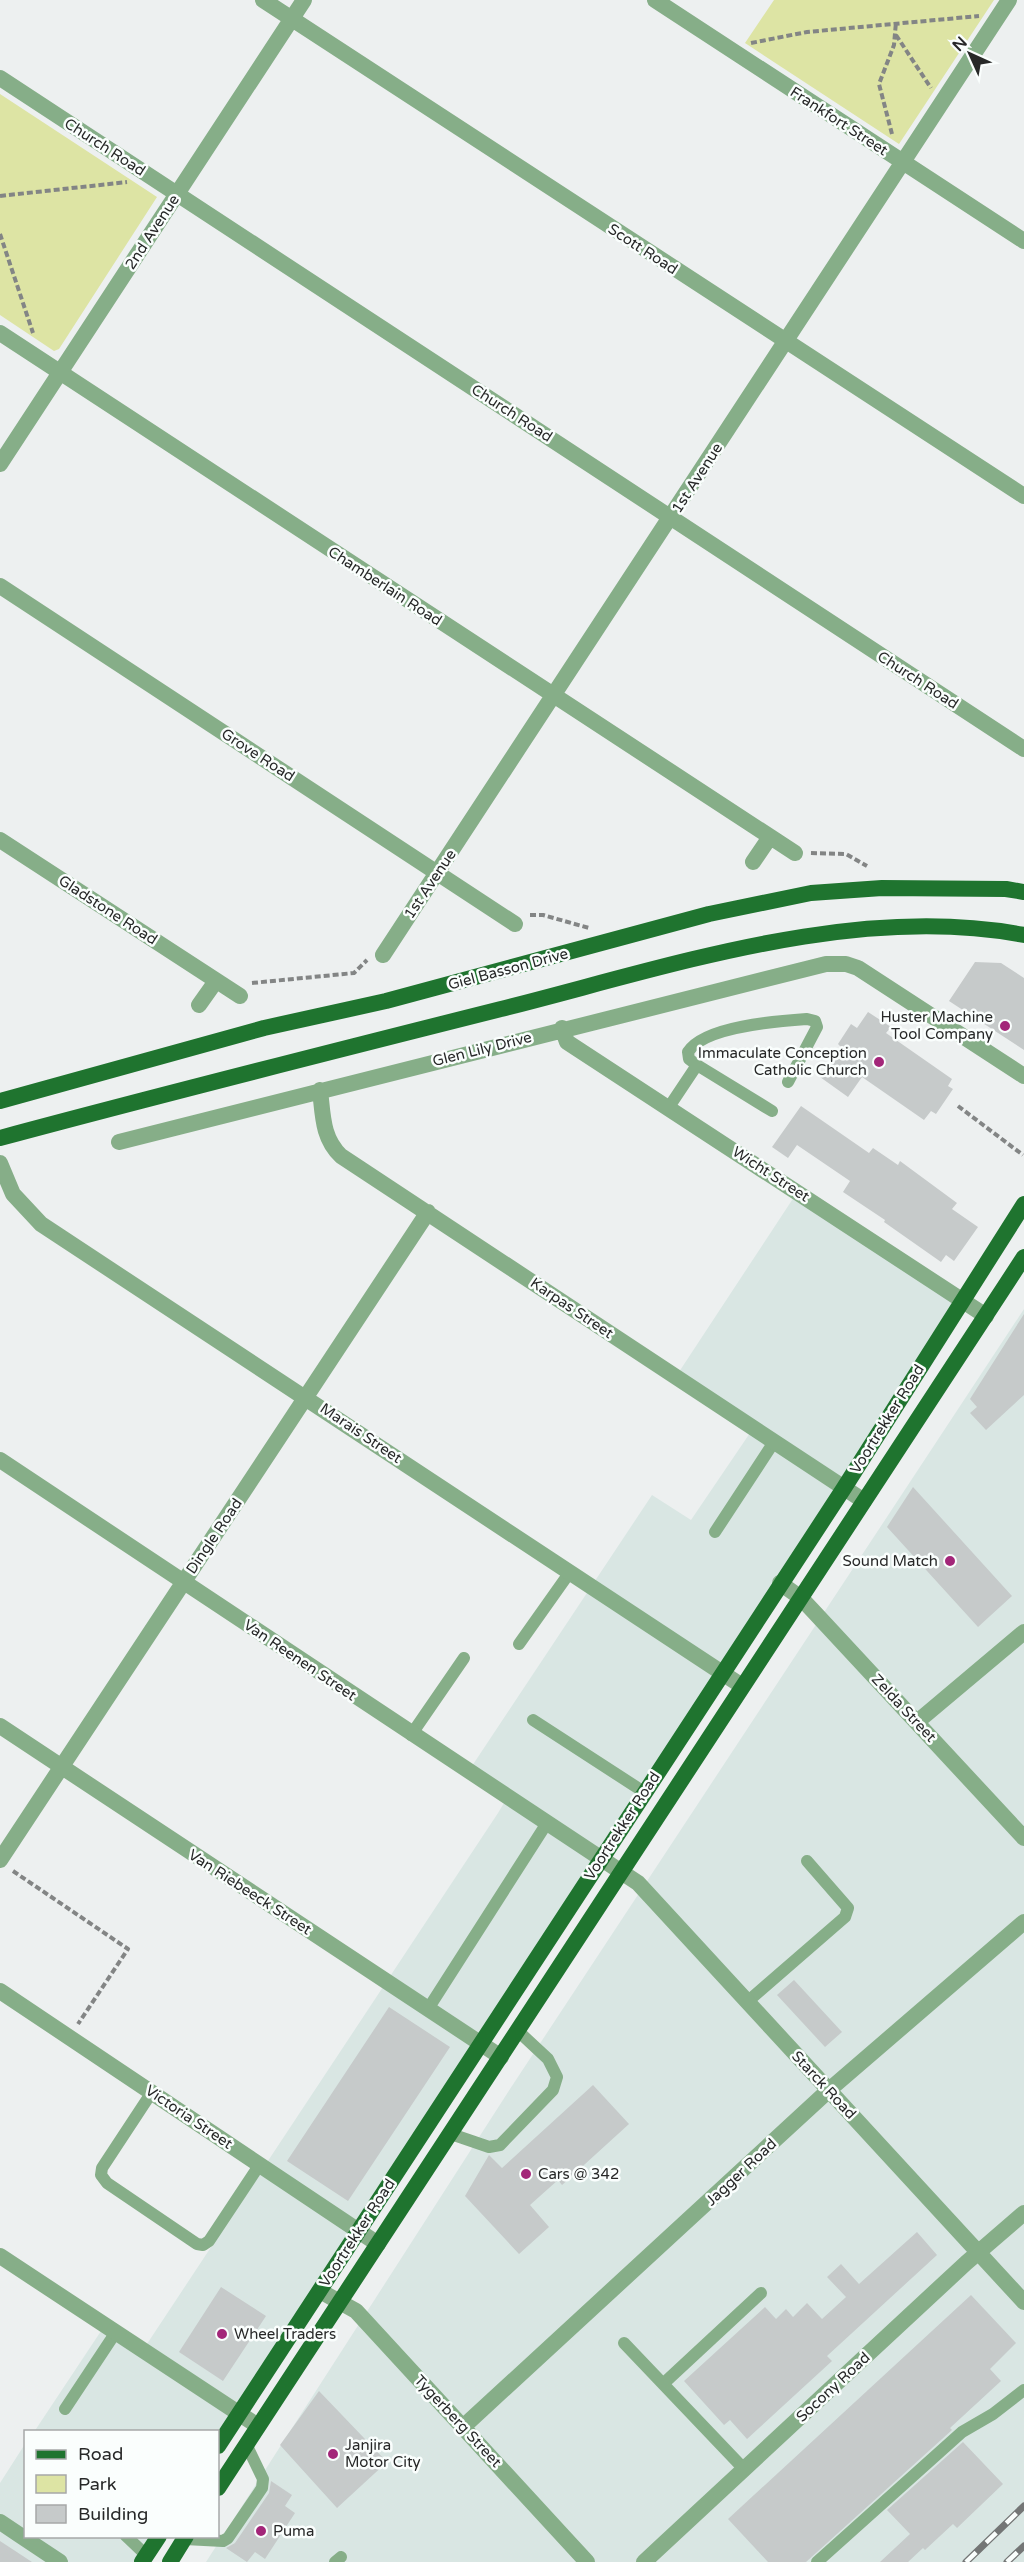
<svg xmlns="http://www.w3.org/2000/svg" width="1024" height="2562" font-family="'Varela Round',sans-serif">
  <style>
    .built { fill: #d9e6e3 }
    .green { fill: #dde4a4 }
    .building { fill: #c6caca }
    .lines { fill: none; stroke-linecap: round; stroke-linejoin: round }
    .path { stroke: #838585; stroke-width: 4; stroke-dasharray: 6 3; stroke-linecap: butt }
    .service { stroke: #86ae88; stroke-width: 12 }
    .minor { stroke: #86ae88; stroke-width: 16 }
    .primary { stroke: #1f742f; stroke-width: 16 }
    .rail-casing { stroke: #747676; stroke-width: 7 }
    .rail { stroke: #fafefd; stroke-width: 4.5; stroke-dasharray: 14; stroke-linecap: butt }
    .poi-dot { fill: #a32679; stroke: #fafefd; stroke-width: 2 }
    .labels { text-anchor: middle; stroke-width: 5; stroke-linejoin: round; paint-order: stroke }
    .street-label { font-size: 15px; fill: #272828; stroke: #fafefd }
    .poi-label { font-size: 15px; fill: #272828; stroke: #fafefd; text-anchor: start }
  </style>
  <rect width="100%" height="100%" fill="#edf0f0"/>
  <path class="built" d="M796,1194L961,1301L218,2436V2432H34L103,2328L141,2353L498,1813L507,1798L468,1772L652,1495L691,1520L752,1430L675,1378Z
    M1024,1309V2562H206L510,2089Z
    M25,2444L26,2536L152,2537L135,2562H0V2483Z"/>
  <path class="green" d="M774,0H994L899,144L745,43Z
    M0,94L157,197L59,349L54,351L0,315Z"/>
  <path class="building" d="M975,962L1001,963L1024,978V1050L949,1001Z
    M868,1012L891,1027L886,1033L952,1079L948,1086L953,1089L936,1114L931,1111L924,1120L862,1077L848,1097L820,1077L841,1047L838,1044L851,1024L857,1028Z
    M801,1106L869,1153L873,1148L898,1165L900,1161L957,1203L952,1209L978,1227L954,1261L946,1255L941,1262L884,1222L885,1220L843,1192L850,1181L797,1145L788,1158L772,1147Z
    M1024,1314V1395L986,1430L970,1413L977,1407L970,1399Z
    M913,1487L1012,1596L978,1627L887,1527Z
    M794,1980L842,2032L825,2047L777,1995Z
    M389,2007L450,2047L348,2201L287,2161Z
    M593,2085L629,2124L562,2185L558,2180L530,2205L549,2227L519,2254L465,2196L489,2155L502,2168Z
    M917,2232L937,2255L827,2356L832,2361L747,2439L730,2420L724,2425L684,2381L765,2307L776,2319L786,2309L793,2317L807,2303L822,2319L846,2297L827,2277L841,2264L859,2284Z
    M221,2287L266,2316L223,2381L179,2352Z
    M971,2295L1016,2343L990,2369L1001,2381L950,2428L952,2430L806,2562H768L728,2519Z
    M319,2391L387,2462L337,2508L280,2445Z
    M963,2442L1003,2484L957,2528L953,2524L925,2550L923,2548L908,2562H880L910,2534L887,2510Z
    M271,2481L292,2495L285,2506L295,2513L265,2559L255,2552L247,2562L226,2548L235,2543L269,2493Z
    M0,2541L32,2562H0Z"/>
  <g class="lines">
    <path class="path" d="M896,35L931,88
      M751,43L807,32L979,16
      M892,134L879,84L894,45L896,22
      M0,196L127,182
      M0,234L33,333
      M811,853L846,854L867,866
      M530,915H543L589,928
      M252,983L354,973L367,960
      M958,1106L1023,1155
      M13,1871L128,1949L78,2024"/>
    <path class="service" d="M669,1107L697,1065
      M772,1111L697,1065L689,1059L688,1052C704,1026 778,1021 807,1019L815,1021L817,1027L788,1082
      M715,1532L774,1442
      M519,1644L570,1572
      M533,1720L644,1792
      M411,1735L464,1658
      M747,2002L845,1917L848,1908L807,1861
      M428,2009L547,1823
      M152,2092L102,2168L101,2175L107,2183L197,2244L203,2245L209,2241L260,2164
      M451,2134L489,2147L500,2145L553,2090L557,2077L548,2059L518,2031
      M624,2343L744,2469
      M663,2384L761,2293
      M65,2409L116,2332
      M126,2536L146,2555
      M185,2539L223,2541L228,2538L262,2488L263,2479L246,2444
      M335,2562L341,2557
      M817,2562L962,2432L993,2414L1024,2390"/>
    <path class="minor" d="M263,0L1024,496
      M655,0L1024,241
      M0,78L1024,749
      M0,333L795,853
      M0,464L304,0
      M0,586L515,924
      M0,840L240,996
      M753,862L770,837
      M383,955L1009,0
      M199,1005L216,981
      M562,1028L567,1042L986,1316
      M320,1090C323,1115 322,1138 341,1156L864,1501
      M119,1142L826,964H846L858,968L1024,1076
      M0,1163L13,1194L41,1224L742,1686
      M0,1460L638,1883L1024,2302
      M780,1583L801,1598L816,1614L1024,1838
      M917,1722L1024,1632
      M0,1726L501,2057
      M0,1860L428,1212
      M0,1991L378,2244
      M0,2256L258,2426
      M320,2291L356,2311L587,2562
      M463,2427L829,2090L1024,1922
      M0,2522L60,2562
      M644,2562L966,2263L1024,2213"/>
    <path class="primary" d="M0,1101L264,1028L386,1001L709,914L811,893L882,888L1006,889L1024,892
      M0,1138C167,1093 334,1051 501,1009C665,968 855,902 1024,935
      M218,2446L844,1488L1024,1204
      M218,2488L1024,1257
      M142,2562L159,2536
      M170,2562L186,2536"/>
    <defs>
      <path id="rail" d="M966,2562L1024,2506
        M1007,2562L1024,2546"/>
    </defs>
    <use href="#rail" class="rail-casing"/>
    <use href="#rail" class="rail"/>
  </g>
  <g class="poi-dot">
    <circle cx="1005" cy="1026" r="6"/>
    <circle cx="879" cy="1062" r="6"/>
    <circle cx="950" cy="1561" r="6"/>
    <circle cx="526" cy="2174" r="6"/>
    <circle cx="222" cy="2334" r="6"/>
    <circle cx="333" cy="2454" r="6"/>
    <circle cx="261" cy="2531" r="6"/>
  </g>
  <g class="labels">
    <g class="street-label">
      <text transform="translate(839 121) rotate(33)" y="5">Frankfort Street</text>
      <text transform="translate(105 147) rotate(33)" y="5">Church Road</text>
      <text transform="translate(152 232) rotate(-57)" y="5">2nd Avenue</text>
      <text transform="translate(643 249) rotate(33)" y="5">Scott Road</text>
      <text transform="translate(512 413) rotate(33)" y="5">Church Road</text>
      <text transform="translate(697 478) rotate(-57)" y="5">1st Avenue</text>
      <text transform="translate(385 586) rotate(33)" y="5">Chamberlain Road</text>
      <text transform="translate(918 680) rotate(33)" y="5">Church Road</text>
      <text transform="translate(258 755) rotate(33)" y="5">Grove Road</text>
      <text transform="translate(430 884) rotate(-56)" y="5">1st Avenue</text>
      <text transform="translate(108 910) rotate(33)" y="5">Gladstone Road</text>
      <text transform="translate(508 969) rotate(-15)" y="5">Giel Basson Drive</text>
      <text transform="translate(482 1049) rotate(-14)" y="5">Glen Lily Drive</text>
      <text transform="translate(771 1174) rotate(33)" y="5">Wicht Street</text>
      <text transform="translate(572 1308) rotate(34)" y="5">Karpas Street</text>
      <text transform="translate(887 1419) rotate(-58)" y="5">Voortrekker Road</text>
      <text transform="translate(361 1433) rotate(34)" y="5">Marais Street</text>
      <text transform="translate(214 1536) rotate(-56)" y="5">Dingle Road</text>
      <text transform="translate(300 1660) rotate(34)" y="5">Van Reenen Street</text>
      <text transform="translate(904 1708) rotate(47)" y="5">Zelda Street</text>
      <text transform="translate(622 1826) rotate(-57)" y="5">Voortrekker Road</text>
      <text transform="translate(250 1892) rotate(33)" y="5">Van Riebeeck Street</text>
      <text transform="translate(824 2085) rotate(47)" y="5">Starck Road</text>
      <text transform="translate(189 2117) rotate(34)" y="5">Victoria Street</text>
      <text transform="translate(741 2172) rotate(-43)" y="5">Jagger Road</text>
      <text transform="translate(357 2233) rotate(-57)" y="5">Voortrekker Road</text>
      <text transform="translate(833 2387) rotate(-43)" y="5">Socony Road</text>
      <text transform="translate(458 2421) rotate(47)" y="5">Tygerberg Street</text>
    </g>
    <g class="poi-label">
      <text x="993" y="1022" text-anchor="end">Huster Machine<tspan x="993" dy="17">Tool Company</tspan></text>
      <text x="867" y="1058" text-anchor="end">Immaculate Conception<tspan x="867" dy="17">Catholic Church</tspan></text>
      <text x="938" y="1566" text-anchor="end">Sound Match</text>
      <text x="538" y="2179">Cars @ 342</text>
      <text x="234" y="2339">Wheel Traders</text>
      <text x="345" y="2450">Janjira<tspan x="345" dy="17">Motor City</tspan></text>
      <text x="273" y="2536">Puma</text>
    </g>
  </g>
  <rect x="24" y="2430" width="195" height="108" fill="#fafefd" stroke="#a6a8a8" stroke-width="1.5"/>
  <rect x="36" y="2450" width="30" height="9" fill="#1f742f" stroke="#a6a8a8" stroke-width="1.5"/>
  <text x="78" y="2460" font-size="18" fill="#272828">Road</text>
  <rect x="36" y="2475" width="30" height="18" fill="#dde4a4" stroke="#a6a8a8" stroke-width="1.5"/>
  <text x="78" y="2490" font-size="18" fill="#272828">Park</text>
  <rect x="36" y="2505" width="30" height="18" fill="#c6caca" stroke="#a6a8a8" stroke-width="1.5"/>
  <text x="78" y="2520" font-size="18" fill="#272828">Building</text>
  <g transform="translate(970 54) rotate(315)" stroke="#fafefd" stroke-width="4.5" paint-order="stroke">
  <path d="M0-4.5L10 22L0 15L-10 22Z" fill="#272828"/>
  <text y="-9" font-size="16" font-weight="bold" text-anchor="middle" fill="#272828">N</text>
  </g>
</svg>
